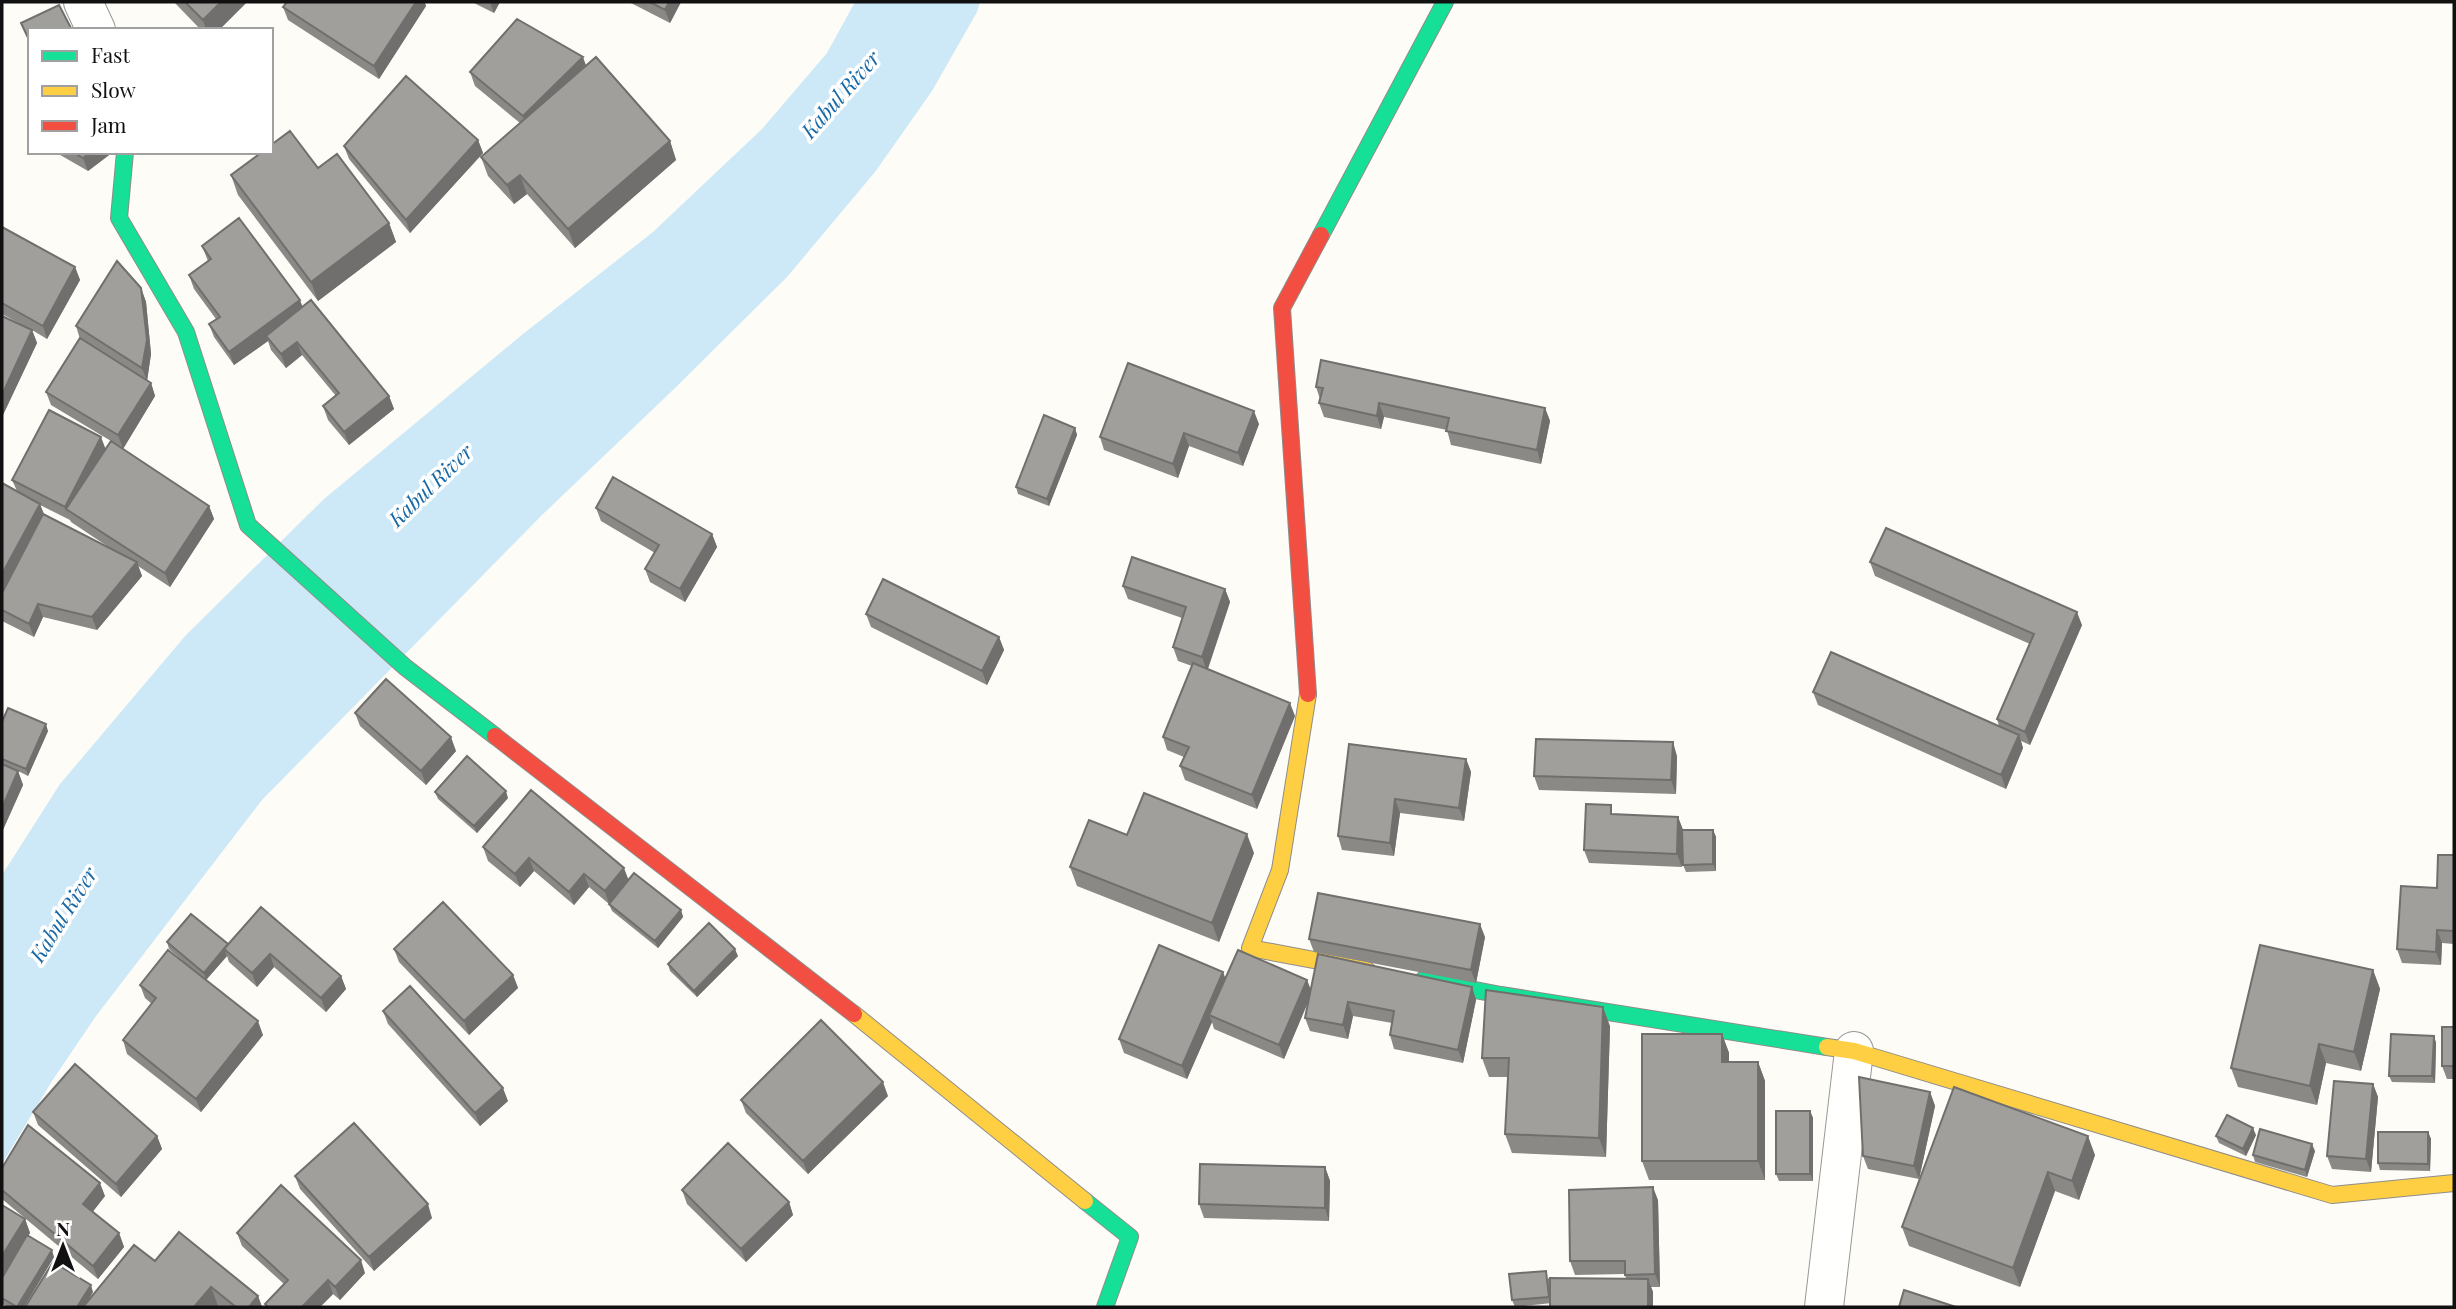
<svg xmlns="http://www.w3.org/2000/svg" width="2456" height="1309" font-family="'Playfair Display',serif">
  <style>
    .water { fill: #cde8f7 }
    .lines { fill: none; stroke-linecap: round; stroke-linejoin: round }
    .street-casing { stroke: #979795; stroke-width: 40 }
    .fast-casing { stroke: #8e8d8b; stroke-width: 18 }
    .slow-casing { stroke: #8e8d8b; stroke-width: 18 }
    .jam-casing { stroke: #8e8d8b; stroke-width: 18 }
    .street { stroke: #fffffe; stroke-width: 38 }
    .fast { stroke: #16e098; stroke-width: 16 }
    .slow { stroke: #ffcf43; stroke-width: 16 }
    .jam { stroke: #f24e42; stroke-width: 16 }
    .wall { fill: #8a8986; fill-rule: evenodd }
    .shaded-wall { fill: #716f6d }
    .building { fill: #a19f9c; stroke: #716f6d; stroke-width: 2 }
    .labels { text-anchor: middle; stroke-width: 7; stroke-linejoin: round; paint-order: stroke }
    .water-label { font-size: 21px; font-style: italic; fill: #1768a6; stroke: #fff }
  </style>
  <rect width="100%" height="100%" fill="#fdfcf7"/>
  <path class="water" d="M855,2H980L977,12L932,91L875,172L787,277L674,389L542,515L262,800L96,1016L52,1081L2,1164V875L60,784L186,635L324,499L523,334L653,232L762,129L827,53Z"/>
  <g class="lines">
    <defs>
      <path id="street" d="M83,2L96,30
        M1824,1307L1854,1051"/>
      <path id="fast" d="M125,152L119,218L186,332L248,525L405,667L495,736
        M1321,235L1445,2
        M1423,980L1501,995L1827,1047
        M1085,1201L1130,1237L1105,1307"/>
      <path id="slow" d="M1308,694L1280,870L1250,948L1367,970
        M854,1014L1085,1201
        M1827,1047L1854,1051L2332,1195L2454,1183"/>
      <path id="jam" d="M1308,694L1282,308L1321,235
        M495,736L854,1014"/>
    </defs>
    <use href="#street" class="street-casing"/>
    <use href="#fast" class="fast-casing"/>
    <use href="#slow" class="slow-casing"/>
    <use href="#jam" class="jam-casing"/>
    <use href="#street" class="street"/>
    <use href="#fast" class="fast"/>
    <use href="#slow" class="slow"/>
    <use href="#jam" class="jam"/>
  </g>
  <path class="wall" d="M174,2H247L219,30H201Z
    M472,2H500L494,13Z
    M629,2H681L670,23Z
    M426,6L379,79L288,20L283,7Z
    M586,65L670,141L676,160L575,248L527,194L514,204L488,176L481,157L520,123L475,86L470,72Z
    M478,140L483,153L410,233L349,159L344,146Z
    M55,152H113L88,171Z
    M318,168L389,223L396,242L318,301L238,195L231,175Z
    M2,227L75,267L80,280L47,339L32,330L37,343L2,417V316L26,327L2,314Z
    M202,246L302,307L389,396L394,409L349,445L328,420L323,406L336,396L302,355L286,368L271,350L268,341L234,365L214,337L209,324L216,319L194,289L189,275L208,261Z
    M141,288L146,302L151,354L147,381L151,383L155,396L123,449L209,506L214,519L170,587L138,566L142,576L97,630L43,617L34,637L2,621V483L17,491L12,480L106,449L111,441L51,405L46,392L80,339L76,326ZM40,505L70,520L71,522L116,552L44,514Z
    M1316,387L1545,408L1550,421L1541,464L1451,445L1447,430L1384,417L1381,429L1324,417L1319,403L1320,399Z
    M1259,424L1243,466L1189,446L1178,478L1104,450L1100,437Z
    M1075,428L1077,435L1049,506L1018,494L1016,487Z
    M596,508L712,534L717,547L685,602L650,582L645,569L655,553L601,521Z
    M1870,562L2082,625L2030,745L2021,741L2023,748L2006,789L1818,705L1813,692L1999,726L1997,719L2030,644L1875,576Z
    M1123,586L1225,589L1230,602L1208,669L1295,716L1257,809L1185,780L1180,766L1184,757L1167,750L1163,737L1192,666L1178,661L1173,647L1182,618L1128,599Z
    M866,614L999,637L1004,650L987,685L871,627Z
    M355,713L456,751L426,785L360,726Z
    M2,722L48,731L28,776L18,771L23,785L2,832Z
    M1349,744L1466,759L1471,772L1464,821L1400,813L1394,856L1342,850L1338,836Z
    M1677,756L1676,794L1539,790L1534,776Z
    M435,792L508,798L477,833L438,799Z
    M1614,814L1678,817L1683,830H1713L1716,837V871L1686,872L1683,865V838L1682,867L1589,863L1584,850Z
    M483,847L628,880L681,910L683,917L658,948L612,911L609,904L589,887L574,905L534,871L520,887L488,861Z
    M1254,853L1219,942L1077,886L1070,867Z
    M2454,855V944L2442,943L2441,965L2402,963L2397,949L2437,888Z
    M261,907L341,976L346,989L326,1012L274,967L257,987L229,962L227,956L206,980L263,1035L201,1112L127,1054L123,1040L152,1004L145,998L140,985L205,980L169,949L167,942L228,944Z
    M1485,937L1476,983L1314,952L1309,939Z
    M394,949L513,975L518,988L469,1035L399,962Z
    M738,956L697,997L670,971L668,964Z
    M2373,970L2380,989L2361,1071L2326,1063L2317,1105L2238,1087L2231,1068Z
    M1223,972L1225,979L1307,980L1311,991L1472,987L1476,1000L1463,1063L1394,1049L1390,1035L1392,1023L1353,1016L1348,1039L1310,1031L1305,1018L1308,1001L1284,1059L1214,1029L1212,1022L1187,1079L1124,1053L1119,1039Z
    M383,1011L508,1101L480,1126L388,1024Z
    M1610,1026L1606,1157L1512,1153L1505,1134L1508,1077H1489L1482,1058Z
    M2454,1027V1079H2447L2442,1066Z
    M1722,1034L1729,1053V1062H1758L1765,1081V1180H1649L1642,1161Z
    M2434,1036L2436,1043L2435,1083L2392,1082L2389,1076Z
    M2373,1084L2378,1097L2371,1172L2332,1169L2327,1156Z
    M1954,1087L2095,1155L2079,1200L2055,1191L2020,1287L1909,1246L1902,1227Z
    M1930,1092L1935,1106L1919,1179L1868,1169L1863,1156Z
    M888,1096L808,1174L746,1113L741,1100Z
    M1810,1111L1813,1118V1181H1779L1776,1174Z
    M33,1112L157,1136L162,1149L121,1197L38,1125Z
    M2428,1132L2431,1139L2430,1171L2380,1170L2378,1163Z
    M2256,1135L2246,1156L2219,1143L2216,1136Z
    M2315,1151L2307,1177L2255,1162L2253,1155Z
    M1325,1167L1330,1181L1329,1221L1204,1218L1199,1204Z
    M2,1168L105,1196L92,1212L119,1233L124,1247L98,1279L2,1199Z
    M295,1176L432,1218L374,1271L300,1189Z
    M682,1190L789,1202L793,1215L746,1262L687,1204Z
    M1658,1200L1660,1287H1651L1653,1292L1515,1307L1512,1300L1549,1278L1550,1284L1626,1279L1625,1274L1575,1275L1570,1261Z
    M25,1219L30,1233L28,1235L54,1257L24,1307H8L2,1304V1278Z
    M237,1233L365,1273L340,1300L333,1294L320,1307H266L265,1304L284,1284L242,1246Z
    M155,1261L258,1296L262,1307H219L218,1306L25,1307L93,1292L88,1301Z"/>
  <path class="shaded-wall" d="M221,2H247L219,30H206L203,20Z
    M416,2H425L426,6L379,79L374,66Z
    M490,2H500L494,13Z
    M669,2H681L670,23L665,10Z
    M583,57L588,71L527,129L523,116Z
    M478,140L483,153L410,233L406,220Z
    M670,141L676,160L575,248L568,229Z
    M91,152H113L88,171L83,158Z
    M520,175L527,194L514,204L507,185Z
    M389,223L396,242L318,301L311,282Z
    M75,267L80,280L47,339L43,326Z
    M141,288L146,302L151,354L147,381L142,368Z
    M300,300L305,313L266,336L268,341L234,365L229,352Z
    M32,330L37,343L2,417V395Z
    M297,342L302,355L286,368L281,354Z
    M151,383L155,396L123,449L118,435Z
    M389,396L394,409L349,445L344,432Z
    M1379,403L1384,417L1381,429L1377,416Z
    M1545,408L1550,421L1541,464L1537,450Z
    M1254,411L1259,424L1243,466L1238,453Z
    M1075,428L1077,435L1049,506L1047,499Z
    M1184,433L1189,446L1178,478L1173,464Z
    M101,437L106,450L66,509L70,521L65,507Z
    M40,504L45,517L4,592L2,587V574Z
    M209,506L214,519L170,587L165,573Z
    M712,534L717,547L685,602L680,589Z
    M137,562L142,576L97,630L92,617Z
    M1225,589L1230,602L1207,671L1202,657Z
    M38,604L43,617L34,637L29,624Z
    M2077,612L2082,625L2030,745L2025,732Z
    M999,637L1004,650L987,685L982,671Z
    M1290,703L1295,716L1257,809L1252,795Z
    M46,724L48,731L28,776L26,769Z
    M2019,735L2023,748L2006,789L2001,775Z
    M451,737L456,751L426,785L421,771Z
    M1673,742L1677,756L1676,794L1671,780Z
    M1466,759L1471,772L1464,821L1459,808Z
    M18,771L23,785L2,832V808Z
    M506,791L508,798L477,833L474,826Z
    M1395,799L1400,813L1394,856L1390,843Z
    M1678,817L1683,830L1682,867L1677,854Z
    M1713,830L1716,837V871L1713,864Z
    M1247,834L1254,853L1219,942L1212,923Z
    M529,858L534,871L520,887L515,874Z
    M624,868L629,881L609,904L605,891Z
    M584,874L589,887L574,905L569,892Z
    M681,910L683,917L658,948L655,941Z
    M1480,924L1485,937L1476,983L1471,970Z
    M2437,930L2442,943L2441,965L2436,952Z
    M224,949L227,956L206,980L204,973Z
    M735,949L738,956L697,997L694,991Z
    M270,954L274,967L257,987L252,973Z
    M2373,970L2380,989L2361,1071L2354,1052Z
    M1223,972L1228,985L1209,1015L1212,1022L1187,1079L1182,1066Z
    M513,975L518,988L469,1035L464,1021Z
    M341,976L346,989L326,1012L321,998Z
    M1307,980L1312,993L1284,1059L1279,1045Z
    M1472,987L1476,1000L1463,1063L1458,1050Z
    M1348,1002L1353,1016L1348,1039L1343,1025Z
    M1603,1007L1610,1026L1606,1157L1599,1138Z
    M258,1021L263,1035L201,1112L196,1099Z
    M1722,1034L1729,1053V1081L1722,1062Z
    M2434,1036L2436,1043L2435,1083L2432,1076Z
    M2319,1044L2326,1063L2317,1105L2310,1086Z
    M1758,1062L1765,1081V1180L1758,1161Z
    M883,1082L888,1096L808,1174L803,1161Z
    M2373,1084L2378,1097L2371,1172L2366,1159Z
    M503,1088L508,1101L480,1126L475,1113Z
    M1930,1092L1935,1106L1919,1179L1914,1166Z
    M1810,1111L1813,1118V1181L1810,1174Z
    M2253,1128L2256,1135L2246,1156L2243,1149Z
    M2428,1132L2431,1139L2430,1171L2428,1164Z
    M157,1136L162,1149L121,1197L116,1184Z
    M2088,1136L2095,1155L2079,1200L2072,1181Z
    M2312,1144L2315,1151L2307,1177L2305,1170Z
    M1325,1167L1330,1181L1329,1221L1325,1208Z
    M2048,1172L2055,1191L2020,1287L2013,1268Z
    M100,1183L105,1196L88,1218L83,1204Z
    M1653,1187L1658,1200L1660,1287L1655,1274Z
    M789,1202L793,1215L746,1262L741,1249Z
    M428,1204L432,1218L374,1271L369,1257Z
    M25,1219L30,1233L2,1278V1256Z
    M119,1233L124,1247L98,1279L93,1266Z
    M52,1250L54,1257L24,1307H18Z
    M361,1260L365,1273L340,1300L335,1287Z
    M1648,1279L1653,1292V1307H1648Z
    M328,1280L333,1294L320,1307H302Z
    M91,1285L93,1292L84,1307H77Z
    M211,1287L218,1306L217,1307H194Z
    M258,1296L262,1307H249Z"/>
  <path class="building" d="M185,2H221L203,20Z
    M287,2H416L374,66L283,7Z
    M650,2H669L665,10Z
    M59,5L72,30H30V42L21,23Z
    M517,19L583,57L523,116L470,72Z
    M596,57L670,141L568,229L520,175L507,185L481,157Z
    M406,76L478,140L406,220L344,146Z
    M290,131L318,168L337,154L389,223L311,282L231,175L262,152H271V145Z
    M73,152H91L83,158Z
    M239,218L300,300L229,352L209,324L220,317L189,275L211,259L202,246Z
    M2,227L75,267L43,326L2,303Z
    M117,261L141,288L147,340L142,368L76,326Z
    M311,300L389,396L344,432L323,406L339,393L297,342L281,354L266,336Z
    M2,316L32,330L2,395Z
    M80,338L151,383L118,435L46,392Z
    M1321,360L1545,408L1537,450L1446,431L1449,418L1379,403L1377,416L1319,403L1323,388L1316,387Z
    M1128,363L1254,411L1238,453L1184,433L1173,464L1100,437Z
    M49,410L101,437L65,507L12,480Z
    M1044,415L1075,428L1047,499L1016,487Z
    M111,441L209,506L165,573L66,509Z
    M613,477L712,534L680,589L645,569L659,545L596,508Z
    M2,483L40,504L2,574Z
    M43,514L137,562L92,617L38,604L29,624L2,610V593Z
    M1886,528L2077,612L2025,732L1997,719L2034,634L1870,562Z
    M1132,557L1225,589L1202,657L1173,647L1186,607L1123,586Z
    M883,579L999,637L982,671L866,614Z
    M1831,652L2019,735L2001,775L1813,692Z
    M1193,663L1290,703L1252,795L1180,766L1189,747L1163,737Z
    M386,679L451,737L421,771L355,713Z
    M8,708L46,724L26,769L2,759V722Z
    M1536,739L1673,742L1671,780L1534,776Z
    M1349,744L1466,759L1459,808L1395,799L1390,843L1338,836Z
    M467,756L506,791L474,826L435,792Z
    M2,764L18,771L2,808Z
    M531,790L624,868L605,891L584,874L569,892L529,858L515,874L483,847Z
    M1144,793L1247,834L1212,923L1070,867L1089,820L1127,835Z
    M1586,804L1611,805V814L1678,817L1677,854L1584,850Z
    M1682,830H1713V864L1683,865Z
    M2438,855H2454V931L2437,930L2436,952L2397,949L2401,886L2437,888Z
    M634,873L681,910L655,941L609,904Z
    M1318,893L1480,924L1471,970L1309,939Z
    M443,902L513,975L464,1021L394,949Z
    M261,907L341,976L321,998L270,954L252,973L224,949Z
    M191,914L228,944L204,973L167,942Z
    M709,923L735,949L694,991L668,964Z
    M1159,945L1223,972L1182,1066L1119,1039Z
    M2260,945L2373,970L2354,1052L2319,1044L2310,1086L2231,1068Z
    M168,950L258,1021L196,1099L123,1040L156,998L140,985Z
    M1238,950L1307,980L1279,1045L1209,1015Z
    M1318,954L1472,987L1458,1050L1390,1035L1394,1011L1348,1002L1343,1025L1305,1018Z
    M410,986L503,1088L475,1113L383,1011Z
    M1486,990L1603,1007L1599,1138L1505,1134L1509,1058H1482Z
    M821,1020L883,1082L803,1161L741,1100Z
    M2442,1027H2454V1066H2442Z
    M1642,1034H1722V1062H1758V1161H1642Z
    M2391,1034L2434,1036L2432,1076H2389Z
    M75,1064L157,1136L116,1184L33,1112Z
    M1859,1077L1930,1092L1914,1166L1863,1156Z
    M2334,1081L2373,1084L2366,1159L2327,1156Z
    M1954,1087L2088,1136L2072,1181L2048,1172L2013,1268L1902,1227Z
    M1776,1111H1810V1174H1776Z
    M2227,1115L2253,1128L2243,1149L2216,1136Z
    M354,1123L428,1204L369,1257L295,1176Z
    M28,1125L100,1183L83,1204L119,1233L93,1266L2,1190V1168Z
    M2260,1129L2312,1144L2305,1170L2253,1155Z
    M2378,1132H2428V1164L2378,1163Z
    M728,1143L789,1202L741,1249L682,1190Z
    M1200,1164L1325,1167V1208L1199,1204Z
    M281,1185L361,1260L335,1287L328,1280L302,1307H268L265,1304L288,1280L237,1233Z
    M1653,1187L1655,1274L1625,1275V1261H1570L1569,1190Z
    M2,1205L25,1219L2,1256Z
    M179,1232L258,1296L249,1307H236L211,1287L194,1307H83L134,1245L155,1261Z
    M27,1235L52,1250L17,1307L2,1298V1278Z
    M53,1262L91,1285L77,1307H25Z
    M1546,1271L1549,1297L1512,1300L1509,1274Z
    M1550,1278L1648,1279V1307H1550Z
    M1904,1290L1956,1307H1899Z"/>
  <g class="labels">
    <g class="water-label">
      <text transform="translate(841 95) rotate(-49)" y="7">Kabul River</text>
      <text transform="translate(431 486) rotate(-44)" y="7">Kabul River</text>
      <text transform="translate(64 915) rotate(-58)" y="7">Kabul River</text>
    </g>
  </g>
  <rect width="2456" height="1309" fill="none" stroke="#111111" stroke-width="7"/>
  <rect x="28" y="28" width="245" height="126" fill="#ffffff" stroke="#a0a0a0" stroke-width="2"/>
  <rect x="42" y="51" width="35" height="10" fill="#16e098" stroke="#a0a0a0" stroke-width="2"/>
  <text x="91" y="63" font-size="21" fill="#111111">Fast</text>
  <rect x="42" y="86" width="35" height="10" fill="#ffcf43" stroke="#a0a0a0" stroke-width="2"/>
  <text x="91" y="98" font-size="21" fill="#111111">Slow</text>
  <rect x="42" y="121" width="35" height="10" fill="#f24e42" stroke="#a0a0a0" stroke-width="2"/>
  <text x="91" y="133" font-size="21" fill="#111111">Jam</text>
  <g transform="translate(63 1246)" stroke="#ffffff" stroke-width="5" paint-order="stroke">
  <path d="M0-5L12 26L0 18L-12 26Z" fill="#111111"/>
  <text y="-10" font-size="19" font-weight="bold" text-anchor="middle" fill="#111111">N</text>
  </g>
</svg>
